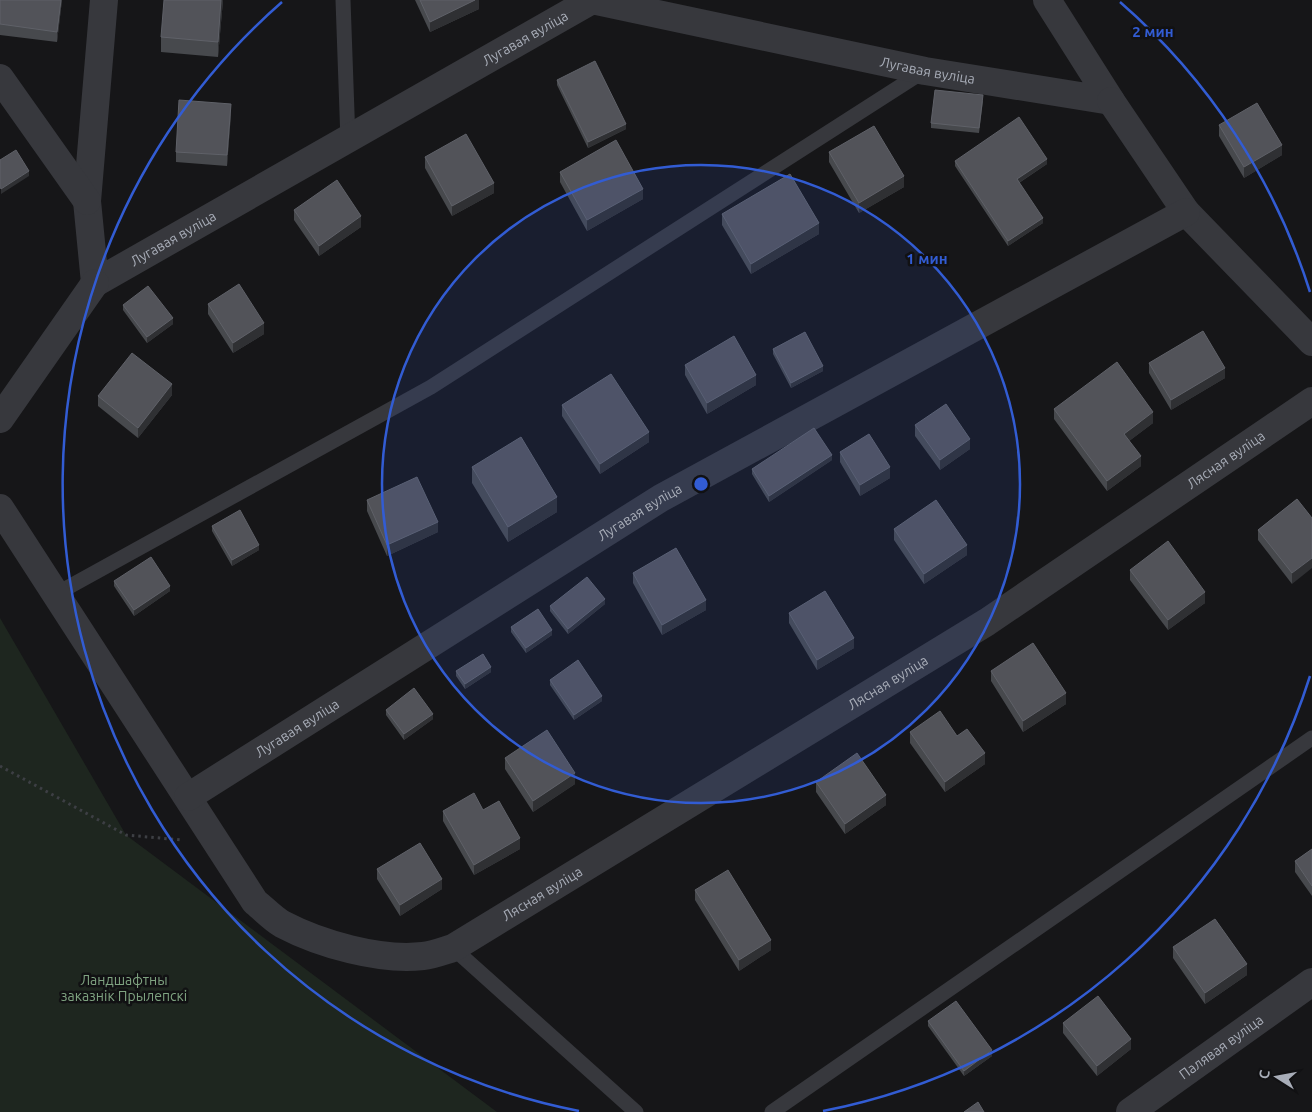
<svg xmlns="http://www.w3.org/2000/svg" width="1312" height="1112" font-family="Ubuntu,sans-serif">
  <style>
    .green { fill: #1e261f }
    .lines { fill: none; stroke-linecap: round; stroke-linejoin: round }
    .path { stroke: #3d3f44; stroke-width: 3; stroke-dasharray: 2.5 4; stroke-linecap: butt }
    .service { stroke: #37383d; stroke-width: 15 }
    .minor { stroke: #37383d; stroke-width: 28 }
    .wall { fill: #47494d }
    .shaded-wall { fill: #2f3033 }
    .building { fill: #525359; stroke: #5f6168 }
    .ring { fill: none; stroke: #325cd3; stroke-width: 2.5 }
    .labels { text-anchor: middle; stroke-width: 5; stroke-linejoin: round; paint-order: stroke }
    .street-label { font-size: 14px; fill: #a8adb8; stroke: #111113 }
    .park-label { font-size: 14px; fill: #7fa381; stroke: #111113 }
    .centre { fill: #325cd3; stroke: #111113; stroke-width: 2.5 }
    .ring-label { font-size: 15px; text-anchor: middle; font-weight: bold; fill: #325cd3; stroke: #111113; stroke-width: 5; stroke-linejoin: round; paint-order: stroke }
  </style>
  <rect width="100%" height="100%" fill="#161618"/>
  <path class="green" d="M0,618L126,835L497,1112H0Z"/>
  <g class="lines">
    <path class="path" d="M0,766L126,835L182,840"/>
    <path class="service" d="M343,0L348,141
      M56,594L431,387L924,71
      M453,948L636,1112
      M772,1112L1312,738"/>
    <g class="minor">
      <path id="s1" d="M104,0L87,201L95,283L592,0L925,71L1111,101L1047,0"/>
      <path d="M0,78L87,201"/>
      <path d="M1111,101L1186,212L1312,342"/>
      <path d="M0,419L95,283"/>
      <path id="s2" d="M0,508L255,902C264,909 272,918 282,924C320,944 380,961 423,956C433,955 443,951 453,948L987,622L1312,401"/>
      <path id="s3" d="M188,797L661,498L1186,212"/>
      <path id="s4" d="M1130,1112L1312,982"/>
    </g>
  </g>
  <path class="wall" d="M0,0H62L57,42L0,35Z
    M223,0L218,57L161,52V37Z
    M415,0H479V9L430,32Z
    M557,80L626,129L588,148L557,85Z
    M983,101L979,133L931,128V123Z
    M231,114L227,166L176,162V152Z
    M1219,125L1282,155L1244,178L1219,136Z
    M829,152L904,187L859,213L829,162Z
    M425,157L494,193L452,216L425,168Z
    M955,161L1047,164L1019,183L1043,223L1008,246L955,166Z
    M560,172L643,199L587,231L560,182Z
    M294,210L361,227L319,256L294,220Z
    M722,214L819,234L751,274L722,225Z
    M208,304L264,334L233,353L208,314Z
    M123,305L173,324L147,343L123,310Z
    M773,349L823,371L791,388L773,354Z
    M1149,363L1225,378L1171,410L1149,373Z
    M685,365L756,385L707,414L685,375Z
    M172,395L138,438L98,406V396Z
    M562,405L649,442L600,474L562,416Z
    M1054,409L1153,423L1129,441L1141,466L1107,491L1054,419Z
    M915,425L970,449L940,470L915,436Z
    M840,452L890,478L860,496L840,462Z
    M832,460L769,502L752,474V469Z
    M472,467L557,512L508,542L472,483Z
    M1297,499L1292,584L1258,540V530Z
    M367,500L438,532L387,556L367,511Z
    M212,526L259,550L232,566L212,531Z
    M894,529L967,555L924,584L894,540Z
    M1130,570L1205,603L1168,630L1130,580Z
    M633,573L706,610L662,635L633,583Z
    M114,581L170,591L134,616L114,586Z
    M605,604L568,634L550,611V606Z
    M789,613L854,648L817,670L789,623Z
    M511,627L552,635L526,653L511,632Z
    M456,671L491,672L465,689L456,676Z
    M991,671L1066,704L1023,732L991,681Z
    M550,680L602,701L574,720L550,685Z
    M386,710L433,719L404,740L386,715Z
    M910,732L957,736L985,764L945,792L910,743Z
    M505,758L575,784L533,812L505,769Z
    M816,782L886,805L845,834L816,792Z
    M483,810L520,849L474,875L443,821V811Z
    M1312,849V896L1295,872V861Z
    M377,869L442,889L400,916L377,879Z
    M695,890L771,950L739,971L695,900Z
    M1173,947L1247,975L1205,1004L1173,958Z
    M928,1021L992,1056L964,1076L928,1026Z
    M1063,1023L1131,1049L1097,1076L1063,1033Z"/>
  <path class="shaded-wall" d="M61,0H62L57,42V32Z
    M221,0H223L218,57V42Z
    M475,0H479V9L430,32V22Z
    M231,104V114L227,166V155Z
    M626,124V129L588,148V142Z
    M1282,145V155L1244,178V167Z
    M1047,159V164L1017,184V179Z
    M29,171V176L1,194V189Z
    M904,176V187L859,213V203Z
    M494,183V193L452,216V206Z
    M643,189V199L587,231V220Z
    M361,216V227L319,256V246Z
    M1043,218V223L1008,246V241Z
    M819,223V234L751,274V264Z
    M173,318V324L147,343V337Z
    M264,323V334L233,353V343Z
    M823,366V371L791,388V383Z
    M1225,368V378L1171,410V400Z
    M756,375V385L707,414V403Z
    M172,384V395L138,438V428Z
    M1153,412V423L1124,445V434Z
    M649,432V442L600,474V464Z
    M970,439V449L940,470V460Z
    M832,455V460L769,502V496Z
    M1141,456V466L1107,491V481Z
    M890,467V478L860,496V485Z
    M557,497V512L508,542V527Z
    M438,522V532L387,556V545Z
    M259,545V550L232,566V560Z
    M967,545V555L924,584V574Z
    M1312,558V568L1292,584V573Z
    M170,586V591L134,616V610Z
    M1205,592V603L1168,630V620Z
    M605,599V604L568,634V629Z
    M706,600V610L662,635V625Z
    M552,630V635L526,653V648Z
    M854,638V648L817,670V660Z
    M491,667V672L465,689V684Z
    M1066,693V704L1023,732V721Z
    M602,696V701L574,720V715Z
    M433,714V719L404,740V734Z
    M985,753V764L945,792V782Z
    M575,773V784L533,812V801Z
    M886,795V805L845,834V824Z
    M520,838V849L474,875V865Z
    M442,879V889L400,916V905Z
    M771,940V950L739,971V960Z
    M1247,964V975L1205,1004V993Z
    M1131,1039V1049L1097,1076V1066Z
    M992,1050V1056L964,1076V1071Z"/>
  <path class="building" d="M0,0H61L57,32L0,24Z
    M164,0H221L218,42L161,37Z
    M420,0H475L430,22Z
    M595,61L626,124L588,142L557,80Z
    M935,90L983,95L979,128L931,123Z
    M179,100L231,104L227,155L176,152Z
    M1257,103L1282,145L1244,167L1219,125Z
    M1019,117L1047,159L1017,179L1043,218L1008,241L955,161Z
    M874,126L904,176L859,203L829,152Z
    M466,134L494,183L452,206L425,157Z
    M616,140L643,189L587,220L560,172Z
    M16,150L29,171L1,189L0,187V160Z
    M790,174L819,223L751,264L722,214Z
    M337,180L361,216L319,246L294,210Z
    M239,284L264,323L233,343L208,304Z
    M148,286L173,318L147,337L123,305Z
    M1203,331L1225,368L1171,400L1149,363Z
    M805,332L823,366L791,383L773,349Z
    M734,336L756,375L707,403L685,365Z
    M132,353L172,384L138,428L98,396Z
    M1117,362L1153,412L1124,434L1141,456L1107,481L1054,409Z
    M611,374L649,432L600,464L562,405Z
    M946,404L970,439L940,460L915,425Z
    M814,428L832,455L769,496L752,469Z
    M869,434L890,467L860,485L840,452Z
    M521,437L557,497L508,527L472,467Z
    M417,477L438,522L387,545L367,500Z
    M1297,499L1312,518V558L1292,573L1258,530Z
    M936,500L967,545L924,574L894,529Z
    M240,510L259,545L232,560L212,526Z
    M1168,541L1205,592L1168,620L1130,570Z
    M676,548L706,600L662,625L633,573Z
    M151,557L170,586L134,610L114,581Z
    M587,577L605,599L568,629L550,606Z
    M825,591L854,638L817,660L789,613Z
    M538,609L552,630L526,648L511,627Z
    M1033,643L1066,693L1023,721L991,671Z
    M483,654L491,667L465,684L456,671Z
    M578,660L602,696L574,715L550,680Z
    M414,688L433,714L404,734L386,710Z
    M940,711L957,736L967,729L985,753L945,782L910,732Z
    M547,730L575,773L533,801L505,758Z
    M857,753L886,795L845,824L816,782Z
    M474,793L483,810L499,801L520,838L474,865L443,811Z
    M420,843L442,879L400,905L377,869Z
    M1312,849V886L1295,861Z
    M728,870L771,940L739,960L695,890Z
    M1215,919L1247,964L1205,993L1173,947Z
    M1098,996L1131,1039L1097,1066L1063,1023Z
    M956,1001L992,1050L964,1071L928,1021Z
    M978,1102L984,1112H964Z"/>
  <circle cx="701" cy="484" r="319" fill="#325cd3" fill-opacity=".12"/>
  <g class="ring">
    <circle cx="701" cy="484" r="319"/>
    <path d="M1310 676A639 639 0 0 1 823 1111M579 1111A639 639 0 0 1 282 2M1120 2A639 639 0 0 1 1310 292"/>
  </g>
  <g class="labels">
    <g class="street-label">
      <text dy="5" stroke="none"><textPath href="#s1" startOffset="779">Лугавая вуліца</textPath></text>
      <text dy="5" stroke="none"><textPath href="#s1" startOffset="1199">Лугавая вуліца</textPath></text>
      <text dy="5" stroke="none"><textPath href="#s1" startOffset="374">Лугавая вуліца</textPath></text>
      <text dy="5" stroke="none"><textPath href="#s2" startOffset="1596">Лясная вуліца</textPath></text>
      <text dy="5" stroke="none"><textPath href="#s3" startOffset="534">Лугавая вуліца</textPath></text>
      <text dy="5" stroke="none"><textPath href="#s2" startOffset="1191">Лясная вуліца</textPath></text>
      <text dy="5" stroke="none"><textPath href="#s3" startOffset="129">Лугавая вуліца</textPath></text>
      <text dy="5" stroke="none"><textPath href="#s2" startOffset="786">Лясная вуліца</textPath></text>
      <text dy="5" stroke="none"><textPath href="#s4" startOffset="112">Палявая вуліца</textPath></text>
    </g>
    <g class="park-label">
      <text x="124" y="985">Ландшафтны<tspan x="124" dy="16">заказнік Прылепскі</tspan></text>
    </g>
  </g>
  <circle cx="701" cy="484" r="8" class="centre"/>
  <g class="ring-label">
    <text x="1153" y="37">2 мин</text>
    <text x="927" y="264">1 мин</text>
  </g>
  <g transform="translate(1277 1077) rotate(281)" stroke="#111113" stroke-width="4" paint-order="stroke">
  <path d="M0-4L9 19L0 12L-9 19Z" fill="#a8adb8"/>
  <text y="-8" font-size="14" font-weight="bold" text-anchor="middle" fill="#a8adb8">С</text>
  </g>
</svg>
